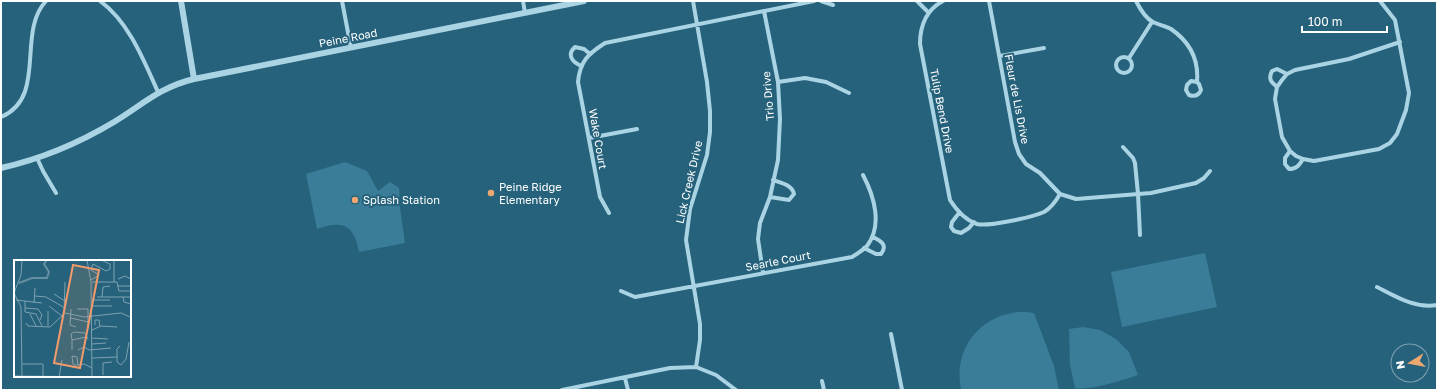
<svg xmlns="http://www.w3.org/2000/svg" width="1438" height="391" font-family="'Golos Text',sans-serif">
  <style>
    .green { fill: #3a7d99 }
    .lines { fill: none; stroke-linecap: round; stroke-linejoin: round }
    .minor { stroke: #aad4e4; stroke-width: 4 }
    .tertiary { stroke: #aad4e4; stroke-width: 6 }
    .poi-dot { fill: #eda870; stroke: #26627b; stroke-width: 1.5 }
    .labels { text-anchor: middle; stroke-width: 4; stroke-linejoin: round; paint-order: stroke }
    .street-label { font-size: 11px; fill: #fff; stroke: #26627b }
    .poi-label { font-size: 11px; fill: #fff; stroke: #26627b; text-anchor: start }
    .inset-river { fill: none; stroke: #6590a2; stroke-width: 2 }
    .inset-road { fill: none; stroke: #7da1b0; stroke-width: 1 }
    .view { fill: #f19b6d; fill-opacity: 0.15; stroke: #f19b6d; stroke-width: 2 }
    .inset-edge { fill: none; stroke: #fff; stroke-width: 2 }
  </style>
  <rect width="100%" height="100%" fill="#26627b"/>
  <path class="green" d="M345,162L367,171L378,191L390,182L399,188L400,208L405,243L359,252C354,224 342,220 317,229L306,174Z
    M1205,253L1217,307L1122,327L1111,272Z
    M1016,312H1026L1034,313L1054,366L1059,390H961C955,359 968,330 998,317C1003,314 1010,314 1016,312Z
    M1083,327L1100,330L1116,339L1129,352L1138,375C1124,380 1088,391 1075,388L1070,365L1069,329Z"/>
  <g class="lines">
    <path class="minor" d="M100,1C129,22 144,61 158,92
      M342,1L351,48
      M523,1L525,13
      M693,1L707,82L710,111V132L707,155L690,209L686,240L700,324V340L696,367
      M821,1L833,5
      M917,1L928,12
      M943,1C926,10 920,25 920,44L950,200C957,211 965,220 977,224C988,227 1033,217 1044,212C1051,208 1056,201 1060,194
      M989,1L1015,142L1019,154L1026,164L1040,173L1060,194L1076,199L1151,193L1196,183L1204,178L1210,171
      M1136,1C1140,9 1145,18 1153,22C1159,25 1166,26 1171,29C1190,42 1199,59 1197,82L1199,84L1201,90C1199,95 1195,97 1189,95L1186,90L1187,85L1191,81L1197,82
      M1380,1L1395,20L1409,93L1406,110L1397,134L1390,143L1379,149L1314,161L1303,159L1296,156L1290,151L1282,137L1275,99L1277,87L1282,80L1287,74L1295,70L1349,59L1400,42
      M1000,56L1044,48
      M1116 65a8 8 0 1 1 16 0a8 8 0 1 1-16 0Z
      M1129,58L1152,22
      M582,66C573,63 566,55 575,47L584,49L590,54
      M778,82L805,78L826,82L849,93
      M1277,87C1271,82 1268,79 1272,71L1277,69L1287,74
      M1,117C48,97 16,33 46,1
      M589,138L637,129
      M1123,147L1133,158L1135,163L1138,194L1140,235
      M1290,151L1285,158V164L1289,169C1297,169 1299,165 1303,159
      M37,158L43,171L56,193
      M770,197L789,200L794,194C792,185 782,183 773,180
      M609,213L600,197L578,82C580,61 588,54 605,43L814,1
      M959,213L952,222L951,227L954,231L961,233L969,228L974,222
      M864,248L876,254H881C888,245 881,241 873,237
      M763,273L758,239L760,223L770,197L778,160L780,119L778,82L764,11
      M1377,287C1395,296 1415,309 1437,305
      M621,291L635,297L852,257C857,254 863,250 867,246C883,225 874,196 863,175
      M891,334L902,390
      M625,378L628,390
      M822,381L824,390
      M562,390L670,368L696,367L716,375L736,390"/>
    <path class="tertiary" d="M181,1L194,79
      M1,168C41,159 79,143 114,122C142,105 160,87 194,79L584,1"/>
  </g>
  <g class="poi-dot">
    <circle cx="491" cy="193" r="4"/>
    <circle cx="355" cy="200" r="4"/>
  </g>
  <g class="labels">
    <g class="street-label">
      <text transform="translate(348 38) rotate(-11)" y="4">Peine Road</text>
      <text transform="translate(768 96) rotate(-95)" y="4">Trio Drive</text>
      <text transform="translate(1017 99) rotate(79)" y="4">Fleur de Lis Drive</text>
      <text transform="translate(942 111) rotate(79)" y="4">Tulip Bend Drive</text>
      <text transform="translate(598 139) rotate(80)" y="4">Wake Court</text>
      <text transform="translate(689 182) rotate(-77)" y="4">Lick Creek Drive</text>
      <text transform="translate(778 261) rotate(-11)" y="4">Searle Court</text>
    </g>
    <g class="poi-label">
      <text x="499" y="191">Peine Ridge<tspan x="499" dy="13">Elementary</tspan></text>
      <text x="363" y="204">Splash Station</text>
    </g>
  </g>
  <g transform="translate(14 260)">
    <rect width="117" height="117" fill="#26627b"/>
    <path class="inset-river" d="M5,23L18,18H33L35,12L30,4L33,0M117,86V99"/>
    <path class="inset-road" d="M73,0L77,22L78,117M104,19L111,16L117,19M77,20L85,15L77,10L79,4L92,11L96,9V4L87,0M78,22H100V0M100,22H103L105,31H117M103,26H117M40,34L51,41M21,36L32,37L51,48M83,37H117M88,37L89,27L96,26M109,37L110,42L117,44M2,40L28,43M80,40H96M11,41V52L22,54L28,66M20,43L21,28M35,46L48,56M77,46H98M11,48L24,49L28,55L26,60M57,49L56,65L62,67M63,49H74V67M34,51V66M51,53L70,57L107,53L116,57M16,54L22,66M57,58L74,62M12,63L14,66L36,67L50,54L51,22M81,65V60H85L86,67M78,70L87,66L103,67M78,78L94,79M58,80L57,74L60,72L71,73L74,79M78,84L92,83M106,86L103,89V102L107,105L112,99L115,82M58,90V80L72,77M64,90L70,87L75,90L97,88M78,98L103,97M8,104H29V116M64,105L63,97L58,96L59,104L60,105H65L70,104L78,108M89,115V103L98,102M0,116L94,117M8,117L7,47L0,33L7,15L8,0M45,117L48,100"/>
    <path class="view" d="M59,5L85,10L66,108L40,103Z"/>
    <rect width="117" height="117" class="inset-edge"/>
  </g>
  <rect width="1438" height="391" fill="none" stroke="#ffffff" stroke-width="4"/>
  <g transform="translate(1410 363) rotate(259)"><circle r="19" fill="#26627b" stroke="#7da1b0"/>
  <path d="M0-3L7 15L0 10L-7 15Z" fill="#eda870"/>
  <text y="-6" font-size="11" font-weight="bold" text-anchor="middle" fill="#ffffff">N</text>
  </g>
  <path d="M1302 26v6h85v-6" fill="none" stroke="#ffffff" stroke-width="2"/>
  <text x="1308" y="26" font-size="12" fill="#ffffff" stroke="#26627b" stroke-width="3" paint-order="stroke">100 m</text>
</svg>
